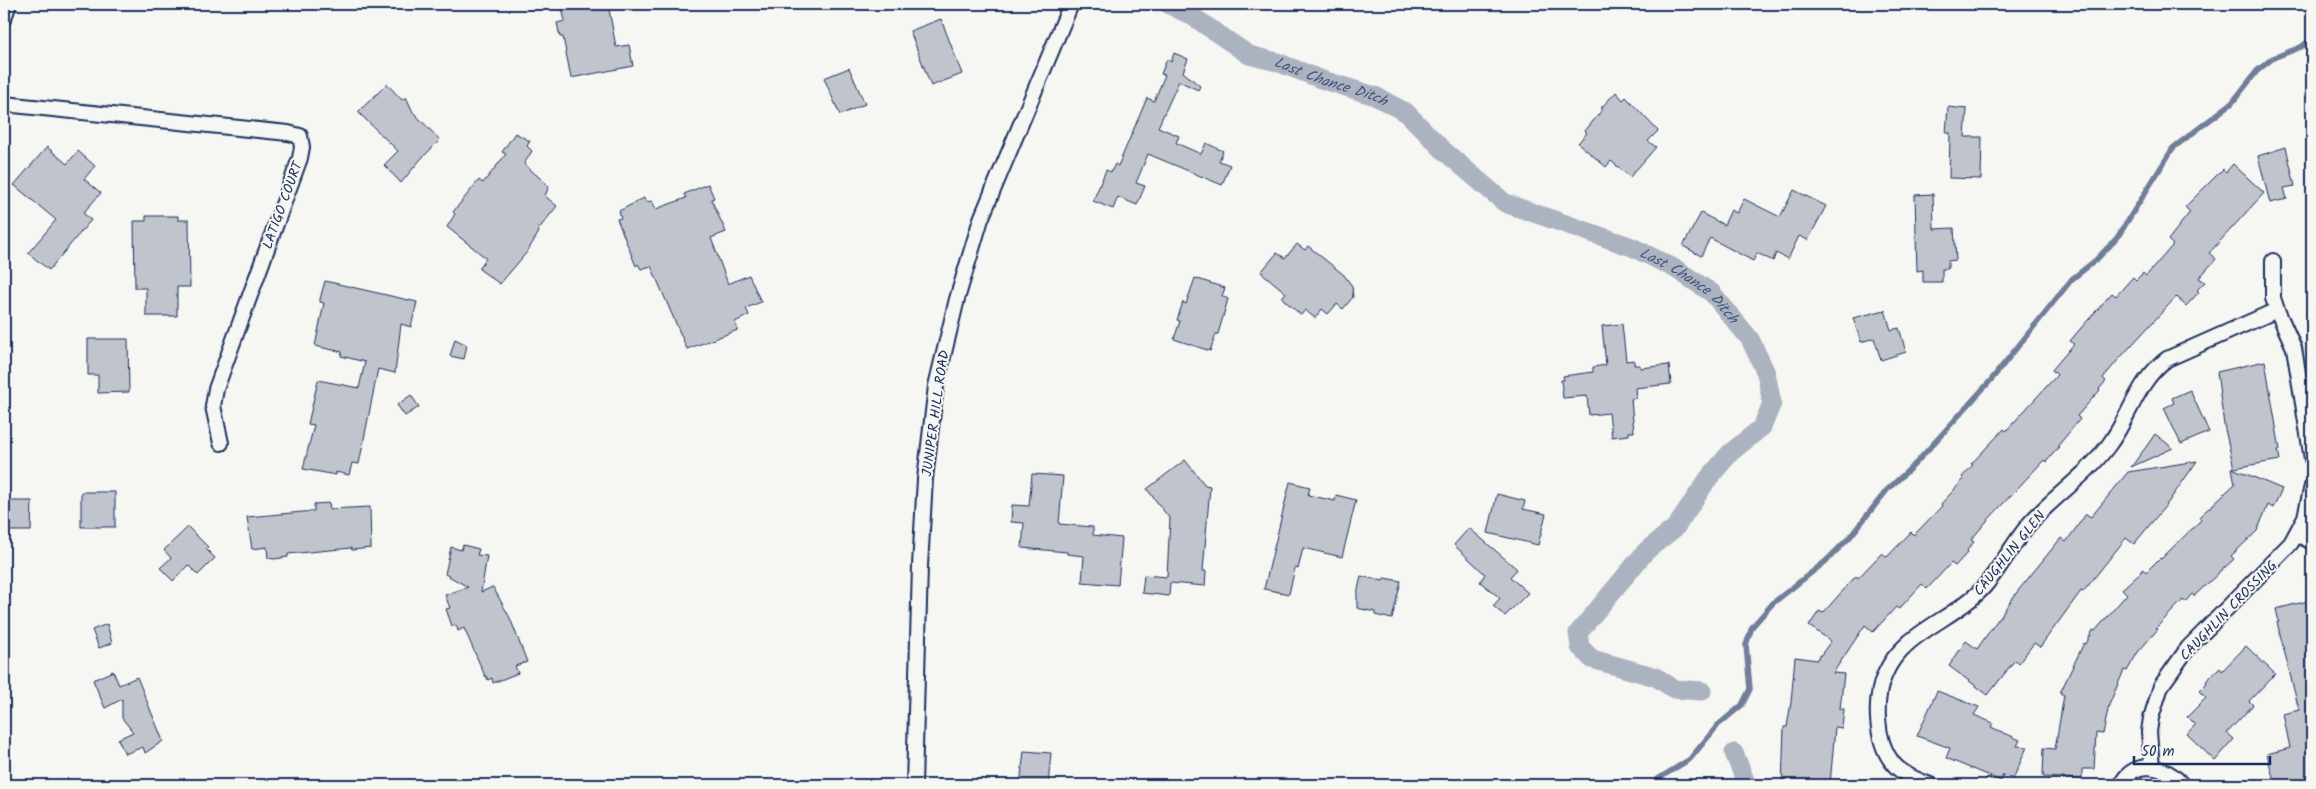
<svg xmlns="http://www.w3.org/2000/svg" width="2316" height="789" font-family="Kalam,sans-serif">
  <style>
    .green { fill: #d6d9dd; stroke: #78849e }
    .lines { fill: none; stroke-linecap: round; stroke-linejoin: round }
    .stream { stroke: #717e99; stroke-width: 5.5 }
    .canal { stroke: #abb2c0; stroke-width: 19 }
    .building { fill: #c0c4cd; stroke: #1b2f5e }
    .street-casing { stroke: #1b2f5e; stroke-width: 18 }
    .street { stroke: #f6f6f2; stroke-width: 14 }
    .labels { text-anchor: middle; stroke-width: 4; stroke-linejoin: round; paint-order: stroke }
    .street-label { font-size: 14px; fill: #1b2f5e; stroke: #f6f6f2 }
    .water-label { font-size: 15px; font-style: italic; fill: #46567b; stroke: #f6f6f2 }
  </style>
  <rect width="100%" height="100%" fill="#f6f6f2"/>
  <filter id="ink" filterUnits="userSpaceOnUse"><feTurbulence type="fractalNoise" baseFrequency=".02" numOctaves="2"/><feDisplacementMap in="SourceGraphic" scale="10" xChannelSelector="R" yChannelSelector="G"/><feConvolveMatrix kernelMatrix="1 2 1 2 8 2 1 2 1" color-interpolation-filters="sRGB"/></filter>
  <g filter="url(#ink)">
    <path class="green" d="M2312,126V267L2310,239L2309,130Z"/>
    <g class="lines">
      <path class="stream" d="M1657,785L1658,779L1690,759L1718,725L1742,705L1750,689L1746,645L1752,627L1773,603L1826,561L1850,537L1887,490L1915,464L1991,380L2072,279L2096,260L2117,238L2173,148L2232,103L2257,71L2273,58L2301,47L2312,39"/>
      <g class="canal">
        <path id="s1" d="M1168,4L1192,16L1249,55L1277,62L1323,80L1375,96L1407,113L1443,150L1505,203L1632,247L1676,269L1712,293L1750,339L1766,373L1772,403L1762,427L1730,453L1708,479L1676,527L1646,551L1578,633L1580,647L1592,659L1656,677L1674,689L1702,691"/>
        <path d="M1734,753L1747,785"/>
      </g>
    </g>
    <path class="building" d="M561,4H608L616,47L629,45L633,66L571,78L563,37H560L557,23L565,21Z
      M941,19L962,74L931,86L910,31Z
      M1174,53L1188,59L1183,72L1200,86L1198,90L1179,81L1158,127L1179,136L1176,143L1201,154L1206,143L1223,151L1219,161L1230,165L1222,185L1148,154L1136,183L1145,186L1137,205L1118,197L1113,209L1093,201L1106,170L1111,172L1115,164L1118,166L1147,98L1154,101L1165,75L1161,74L1167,59L1171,62Z
      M849,68L865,104L840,115L824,78Z
      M387,84L402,100L406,97L413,112L440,140L420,160L401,183L384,165L398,151L358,112Z
      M1616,92L1623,100L1626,97L1658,131L1648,141L1656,147L1630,177L1611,161L1606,167L1578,143L1587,133L1585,131L1603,109L1601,108Z
      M1948,107L1967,109L1965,137H1982L1981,179L1949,178L1950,133H1946Z
      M515,133L530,141L527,146L532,151L524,164L549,186L545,196L557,206L538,230L539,232L527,252L500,284L479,269L486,258L447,227L455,214L453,212L479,180L483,183L506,154L502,152Z
      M47,147L67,164L78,151L95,166L84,179L101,193L83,213L91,220L49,270L28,253L56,220L14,185Z
      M2286,147L2295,186L2284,188L2287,199L2270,203L2258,156Z
      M2233,164L2264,193L2209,253L2216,259L2199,278L2205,282L2197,290L2199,292L2186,306L2176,297L2118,360L2103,378L2106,381L2099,389L2100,390L2077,416L2080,419L2057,447H2059L2046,462L2044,460L1986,522L1971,540L1974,542L1967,550L1968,552L1955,566L1951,563L1927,589L1922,584L1899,609L1896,607L1873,632L1865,625L1833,673L1844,674L1840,709H1844L1842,728L1835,727L1830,785H1782L1784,727H1787L1791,702L1795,657L1817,660L1831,641L1809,626L1819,611L1823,613L1856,576L1858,578L1882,553L1887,557L1911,532L1914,535L1942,506L1941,504L1964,479L1962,477L1973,465L1971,464L2004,429L2006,431L2057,375L2052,370L2074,344L2070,341L2081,328L2112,293L2116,296L2133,277L2136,280L2143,273L2146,276L2173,245L2168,240L2190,212L2185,207L2223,169L2226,172Z
      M708,184L714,198L711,199L726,232L711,238L728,284L749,275L761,302L746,308L749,315L735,322L738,330L687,349L651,266L641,269L638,264L636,266L617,219L621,218L619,211L644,198L646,202L652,201L656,209L686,198L684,194Z
      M1794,190L1826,206L1808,240L1799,236L1788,259L1776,253L1773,261L1757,253L1753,261L1710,238L1701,256L1683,246L1701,213L1724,225L1731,210L1737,213L1744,199L1780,217Z
      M1933,194L1934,229L1954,228L1956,260L1948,261V269H1942V282H1923V270L1917,271L1915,195Z
      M146,216H178V220H189L190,287H177V316H146V288H135L134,221H146Z
      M1297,244L1305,250L1308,246L1344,275L1352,286L1353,297L1343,309L1337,304L1328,314L1322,309L1315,318L1305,310L1301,315L1284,300L1282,297L1286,293L1261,272L1277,253L1285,258Z
      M1195,278L1225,288L1222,296L1228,299L1218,334H1216L1210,351L1174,339L1180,321L1177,320L1183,302L1186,304Z
      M325,281L417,302L411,327L401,324L395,373L378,369L359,464L352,463L349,475L336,472V475L303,469L314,425L308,424L318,380L359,388L365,362L341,356L342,352L315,346L324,303L320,302V299Z
      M1885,310L1891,330L1899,328L1906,352L1881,360L1874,338L1861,342L1853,318Z
      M1622,324L1626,361L1634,360V365H1640V368L1669,365L1671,384L1635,388L1636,398L1631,399L1634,432H1629V435L1612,437L1609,413L1589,415L1587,396L1563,398L1561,380H1564L1563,376L1593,372V367L1606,365L1602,326Z
      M88,339H128L129,392L98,393V375H88Z
      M455,339L467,345L464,359L450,356Z
      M2265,361L2280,450H2278L2280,460L2234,468L2224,425L2217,372Z
      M2190,390L2209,432L2181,444L2164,408L2174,403L2172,398Z
      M411,395L419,407L405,416L397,405Z
      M2155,434L2173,448L2131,467L2146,447Z
      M1185,460L1205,485L1210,486L1203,571H1206L1205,586L1170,583L1169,596L1142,593L1144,575L1167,577L1170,519L1147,489Z
      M2197,461L2167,504L2134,544L2126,538L2083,592L2081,591L2040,647L2034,643L2019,663L2015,660L1988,695L1949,666L1966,641L1977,649L2017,592L2061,538L2066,542L2086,514L2091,517L2128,472Z
      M2232,468L2282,489L2273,508L2268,505L2257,531L2231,556L2234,559L2194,596L2192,594L2185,602L2183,600L2156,628L2158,629L2138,652L2127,671L2124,670L2109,705L2103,734L2096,733L2094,769H2082V779L2043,777L2044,748L2055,749L2064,695L2060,693L2084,643L2086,644L2093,630L2095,631L2127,594L2122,589L2144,569L2146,572L2160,558L2161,559L2201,520L2199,517L2235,484Z
      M1032,474L1063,476L1059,524L1093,527V535L1122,538L1118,585L1082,582L1084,556L1067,554V552L1022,548L1024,523L1011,522L1012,505L1029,506Z
      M1290,482L1310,487L1308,495L1335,501L1336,495L1356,500L1342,557L1303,548L1298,569L1295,568L1289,594L1264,589Z
      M81,492H115V527H81Z
      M1497,494L1525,501L1523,509L1546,514L1538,545L1488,533Z
      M4,501H32L31,531H4Z
      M329,503L330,509L370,507L371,548L352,550L351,548L288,554V557L274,559L268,558L267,547L252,549L247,517L314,511V504Z
      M188,527L208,547L206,549L215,558L198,575L188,565L173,581L160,568L171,558L164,550Z
      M1469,528L1517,569L1510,577L1528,593L1505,616L1493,606L1500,598L1480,582L1485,574L1454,545Z
      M463,545L479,549L477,555L487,556L481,592L493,587L510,618L527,662L515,666L518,673L493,683L492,678L488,680L486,676H485L464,628L458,631L456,625L452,626L446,609L450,608L445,595L468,587L445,574L451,547L461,550Z
      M1361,576L1383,581L1384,578L1401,581L1392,619L1375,615V612L1357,608V594Z
      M2312,600V785H2275L2267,754L2290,748L2283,714L2299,710L2277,622H2279L2276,609Z
      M107,624L112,643L99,648L92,630Z
      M2246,646L2275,674L2249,701L2253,705L2227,733L2234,739L2215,761L2187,734L2195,725L2187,717L2206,698L2199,691L2207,683L2206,681L2220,668L2222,671Z
      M113,671L119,685L137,677L163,741L145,753L143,747L125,754L118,739L133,732L122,718V699L105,708L93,680Z
      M1937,691L1979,707L1974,715L1993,723L1991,727L2020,740L2017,746L2027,747L2013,779L2003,775L2001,781L1946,758L1950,748L1917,736Z
      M1024,751L1051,753L1048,785H1020Z"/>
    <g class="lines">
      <defs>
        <path id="street" d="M4,18L9,4
          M4,104L288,133L300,136L302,147L300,158L216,389L213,406L221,443
          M2273,261V298L2277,310L2294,348L2312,459
          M2297,534L2312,542
          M2152,767L2149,732L2151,718L2161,686L2188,648L2291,543L2305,517L2312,486
          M914,785L920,566L925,479L936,386L957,299L981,219L1071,4
          M1930,785C1917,780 1901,774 1892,762C1875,740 1874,698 1885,674C1902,633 1952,620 1981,590C2000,570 2012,544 2030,523C2055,495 2085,477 2108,446C2131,416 2136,382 2167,359L2277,310
          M2121,785C2133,758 2167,765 2182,785"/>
      </defs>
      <use href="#street" class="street-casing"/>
      <use href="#street" class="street"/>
    </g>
  </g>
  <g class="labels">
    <g class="street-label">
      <text transform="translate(282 205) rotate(-70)" y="5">LATIGO COURT</text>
      <text transform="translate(935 413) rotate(-82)" y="5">JUNIPER HILL ROAD</text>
      <text transform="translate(2009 553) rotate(-51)" y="5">CAUGHLIN GLEN</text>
      <text transform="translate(2228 610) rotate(-46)" y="5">CAUGHLIN CROSSING</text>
    </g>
    <g class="water-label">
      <text dy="5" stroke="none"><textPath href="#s1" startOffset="182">Last Chance Ditch</textPath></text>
      <text dy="5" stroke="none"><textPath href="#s1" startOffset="602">Last Chance Ditch</textPath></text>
    </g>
  </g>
  <rect width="2316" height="789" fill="none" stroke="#f6f6f2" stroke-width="20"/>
  <rect x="10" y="10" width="2296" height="769" fill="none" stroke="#1b2f5e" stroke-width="2" filter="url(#ink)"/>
  <path d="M2134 756v8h136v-8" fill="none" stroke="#1b2f5e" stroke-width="2.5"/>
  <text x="2141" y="756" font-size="15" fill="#1b2f5e" stroke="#f6f6f2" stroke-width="4" paint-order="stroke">50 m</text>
</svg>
